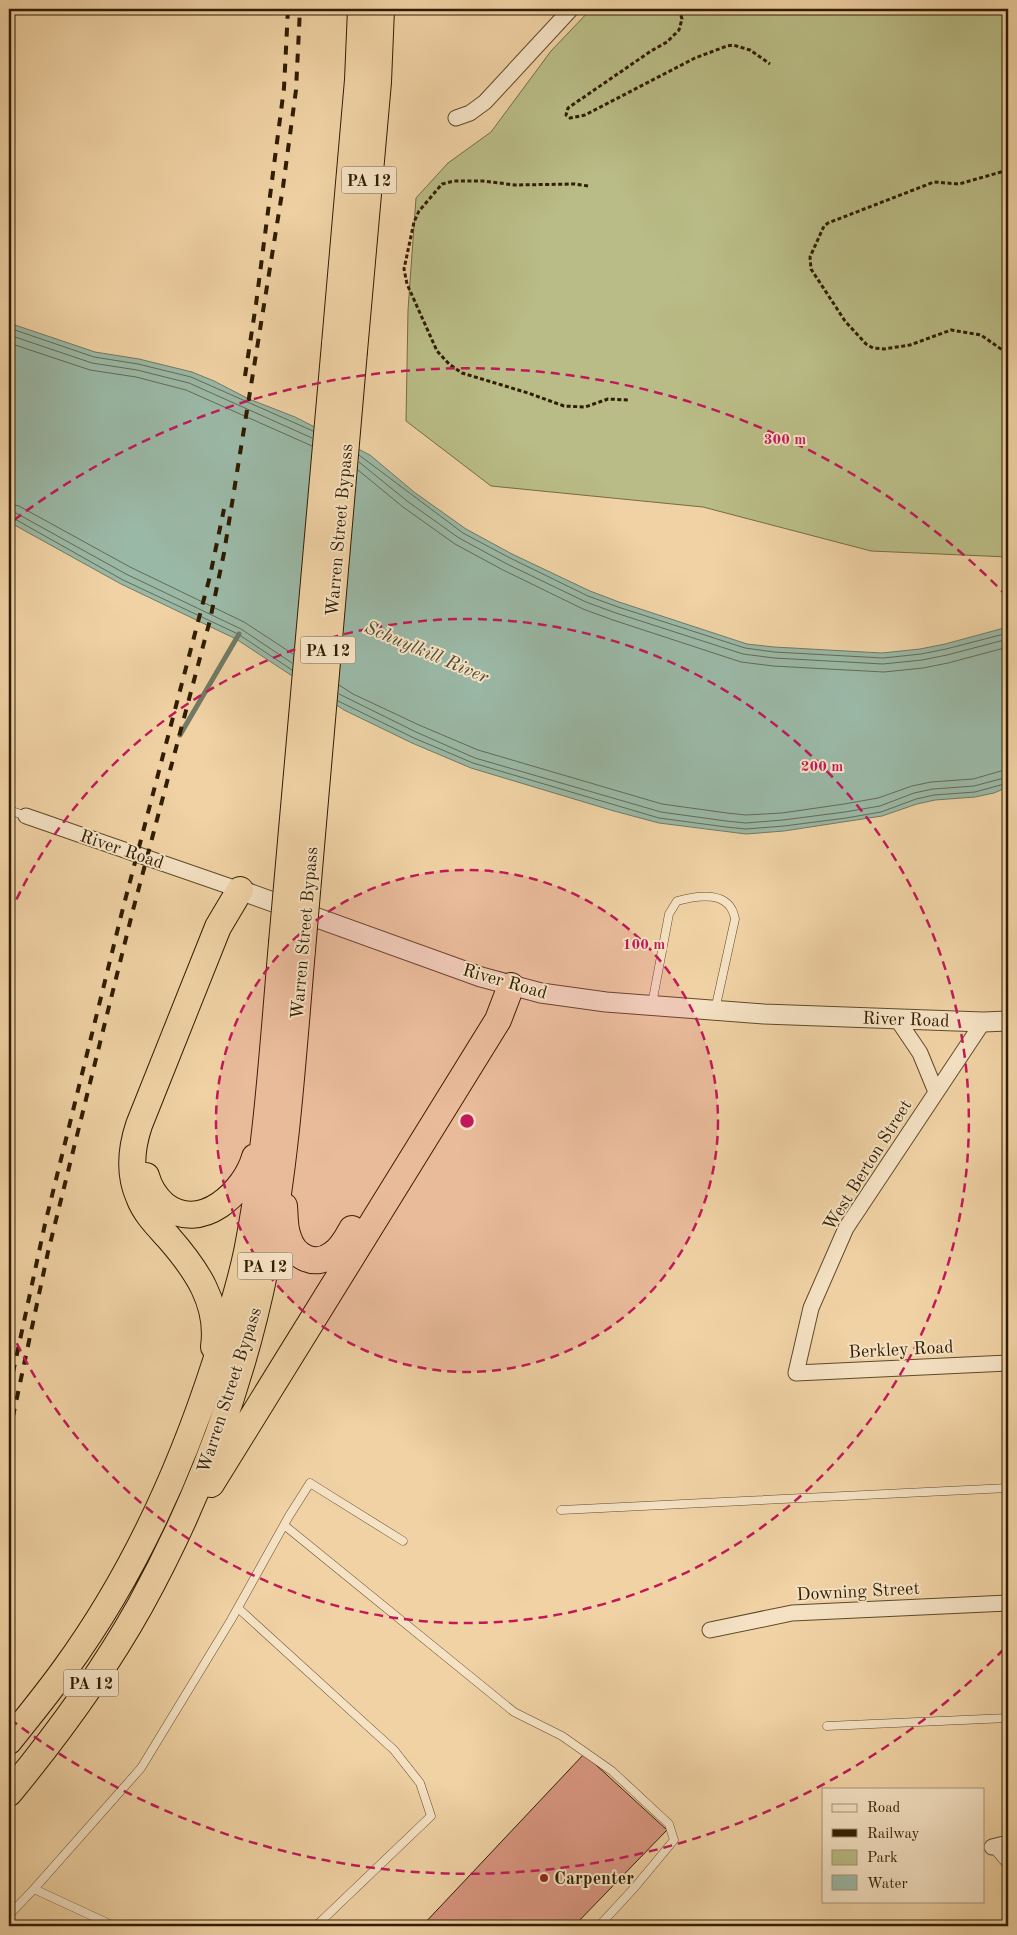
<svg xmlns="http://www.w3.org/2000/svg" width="1017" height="1935" font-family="'Old Standard TT',serif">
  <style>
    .green { fill: #b9bc86; stroke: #746c43 }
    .water { fill: #9ab8a6; stroke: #707a64 }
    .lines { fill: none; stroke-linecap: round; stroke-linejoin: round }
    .shore { stroke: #656a53; stroke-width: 1 }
    .stream { stroke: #707a64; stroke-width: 5 }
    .building { fill: #d89580; stroke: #301c00 }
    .service-casing { stroke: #604a29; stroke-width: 9 }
    .minor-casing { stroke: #604a29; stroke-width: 17 }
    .tertiary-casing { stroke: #604a29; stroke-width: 21 }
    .motorway-casing { stroke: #301c00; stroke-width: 28 }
    .path { stroke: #301c00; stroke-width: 3; stroke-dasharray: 4 2.5; stroke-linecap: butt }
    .service { stroke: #f5e2c4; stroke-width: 8 }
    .minor { stroke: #f5e2c4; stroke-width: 15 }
    .tertiary { stroke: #f5e2c4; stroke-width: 19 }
    .motorway { stroke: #f0d2a4; stroke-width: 26 }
    .rail { stroke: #301c00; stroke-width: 4; stroke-dasharray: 9 9; stroke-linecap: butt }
    .motorway-bridge-casing { stroke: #301c00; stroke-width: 28; stroke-linecap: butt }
    .motorway-bridge { stroke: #f0d2a4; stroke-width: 26 }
    .ring { fill: none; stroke: #c2185b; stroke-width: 2.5; stroke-dasharray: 9 6 }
    .poi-dot { fill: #8f2418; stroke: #f5e2c4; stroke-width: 2 }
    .labels { text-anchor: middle; stroke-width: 4; stroke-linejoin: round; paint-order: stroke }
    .shield { fill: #f5e2c4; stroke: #6b573b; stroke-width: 1 }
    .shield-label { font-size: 16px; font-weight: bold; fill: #301c00 }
    .street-label { font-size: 18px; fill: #301c00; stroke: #f5e2c4 }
    .poi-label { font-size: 18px; font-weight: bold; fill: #301c00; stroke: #f5e2c4; text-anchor: start }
    .water-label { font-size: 19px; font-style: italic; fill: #504b32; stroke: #f5e2c4 }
    .centre { fill: #c2185b; stroke: #f5e2c4; stroke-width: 2.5 }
    .ring-label { font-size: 15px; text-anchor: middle; font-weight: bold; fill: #c2185b; stroke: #f5e2c4; stroke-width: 4; stroke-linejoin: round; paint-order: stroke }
  </style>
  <rect width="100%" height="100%" fill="#f0d2a4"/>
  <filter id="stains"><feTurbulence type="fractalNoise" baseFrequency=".004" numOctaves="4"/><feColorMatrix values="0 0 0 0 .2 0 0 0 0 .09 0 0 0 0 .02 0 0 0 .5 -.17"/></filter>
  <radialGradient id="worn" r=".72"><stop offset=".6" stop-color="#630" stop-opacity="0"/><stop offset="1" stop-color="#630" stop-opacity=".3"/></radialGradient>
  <path class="green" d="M591,9H1008V557L871,551L703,507L491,486L406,421L408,310L416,198L448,163L491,132L551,51Z"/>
  <path class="water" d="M9,323L95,352L139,359L192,372L214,381L249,399L295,417L370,455L414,492L466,529L512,554L590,591L619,602L747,644L774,647L882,653L920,649L945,644L1008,627V787L994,793L975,797L935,800L917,804L882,816L784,831L746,834L659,823L614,811L471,768L412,743L344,710L236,639L121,584L9,522Z"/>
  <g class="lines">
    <path class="shore" d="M9,328L94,357L138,364L191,377L313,431
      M9,335L92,363L137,370L189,383L312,438
      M9,343L90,370L136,377L186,390L312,446
      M359,455L463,533L510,558L588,596L618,607L745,648L774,652L883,658L921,654L946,649L1008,633
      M359,462L407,501L459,538L507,564L586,602L616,613L743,654L774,658L883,664L922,660L947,655L1008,639
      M358,470L403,507L455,544L503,570L583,609L613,620L741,662L773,666L884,672L923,668L948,663L1008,647
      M9,504L19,506L130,567L244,622L293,654
      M9,512L16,513L126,574L241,629L292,663
      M9,518H13L123,580L238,634L292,670
      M339,685L353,694L419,725L478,750L662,804L727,813L746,815L782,813L844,804L878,798L912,786L931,782L973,779L1008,769
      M339,694L416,732L475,758L661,812L726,821L746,823L783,820L845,812L880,806L914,793L933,789L974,786L1008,777
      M338,701L414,738L473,763L659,818L726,827L746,829L784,826L846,818L881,812L916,799L934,795L975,792L1008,783"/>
    <path class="stream" d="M180,735L239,634"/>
  </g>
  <path class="building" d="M584,1754L667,1830L574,1926H422Z"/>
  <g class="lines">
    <defs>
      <path id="service" d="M9,810L26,816
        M652,1004L669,914L677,901C698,895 730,890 735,919L715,1010
        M561,1510L1008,1488
        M284,1525L514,1712L562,1736L612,1771L669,1824L674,1840L635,1887L599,1926
        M238,1608L394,1750L420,1783L431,1816L316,1926
        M827,1726L1008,1718
        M992,1847L1008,1866
        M34,1889L114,1926
        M9,1915L34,1889L141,1768L231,1620L289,1516L310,1483L403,1541"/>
      <path id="minor" d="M456,118L470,113L485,102L571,9
        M26,816L240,890
        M897,1019L920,1053L936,1092
        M983,1022L846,1228L811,1308L796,1373L1008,1363
        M710,1630L792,1613L1008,1603
        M992,1847L1008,1843"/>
      <path id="tertiary" d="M240,890L481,977L541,993L606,1002L764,1014L983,1022L1008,1021"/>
      <path id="motorway" d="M335,344L358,80L361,9
        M354,351L378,82L381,9
        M146,1176C149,1187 155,1197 164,1205C201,1234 245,1192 255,1157
        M284,1206C285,1216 284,1227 288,1237C294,1257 315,1268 333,1254C342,1248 347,1238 352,1229
        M214,1347C220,1303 196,1269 168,1237C157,1225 145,1213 139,1197C129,1174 131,1149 139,1125L218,927L240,890
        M211,1484L498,1020L511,986
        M9,1741C28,1717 47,1694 65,1669C132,1577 180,1472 215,1364C227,1327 239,1290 247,1252C267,1150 273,1046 282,943
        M9,1793C57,1735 103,1672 140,1606C200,1497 245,1376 268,1254C287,1154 293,1052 302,950"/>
    </defs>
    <use href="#service" class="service-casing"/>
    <use href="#minor" class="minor-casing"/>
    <use href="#tertiary" class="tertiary-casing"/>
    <use href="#motorway" class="motorway-casing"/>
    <path class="path" d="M679,9L682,19L679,30L667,42L651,51L568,108L566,115L570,118L585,115L695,58L727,46L733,45L750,50L770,64
      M1008,170L959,184L934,182L828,223L824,226L810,257L811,269L845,321L866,344L873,348L884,349L910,345L951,330L981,335L1008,354
      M588,186L575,184L515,185L483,181H454L442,184L419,211L414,222L404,269L407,284L437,351L449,364L462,373L528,393L564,406L585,407L608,399L628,400"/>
    <use href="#service" class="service"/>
    <use href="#minor" class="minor"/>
    <use href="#tertiary" class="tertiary"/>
    <use href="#motorway" class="motorway"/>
    <path class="rail" d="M245,376L256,304L284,88L288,9
      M9,1391L45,1224L122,912L210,576L224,509
      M9,1435L48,1252L133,910L210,620L224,553L283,187L296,90L300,9"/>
    <defs>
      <path id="motorway-bridge" d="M282,943L335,344
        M302,950L354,351"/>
    </defs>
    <use href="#motorway-bridge" class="motorway-bridge-casing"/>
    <use href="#motorway-bridge" class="motorway-bridge"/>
  </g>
  <circle cx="467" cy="1121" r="251" fill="#c2185b" fill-opacity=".12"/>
  <g class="ring">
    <circle cx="467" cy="1121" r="251"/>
    <path d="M10 913A502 502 0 1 1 10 1329"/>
    <path d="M1004 1649A753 753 0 0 1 14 1722M14 520A753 753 0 0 1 1004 593"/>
  </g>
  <circle class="poi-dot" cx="544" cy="1878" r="5"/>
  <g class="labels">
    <g class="shield">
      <rect x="341.5" y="166.5" width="55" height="27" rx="4"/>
      <rect x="300.5" y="636.5" width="55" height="27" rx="4"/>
      <rect x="237.5" y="1252.5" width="55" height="27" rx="4"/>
      <rect x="63.5" y="1669.5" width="55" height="27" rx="4"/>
    </g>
    <g class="shield-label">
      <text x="369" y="186">PA 12</text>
      <text x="328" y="656">PA 12</text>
      <text x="265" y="1272">PA 12</text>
      <text x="91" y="1689">PA 12</text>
    </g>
    <g class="street-label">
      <text transform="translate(339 530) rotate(-85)" y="6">Warren Street Bypass</text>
      <text transform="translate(122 849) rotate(19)" y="6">River Road</text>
      <text transform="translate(304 933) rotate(-85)" y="6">Warren Street Bypass</text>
      <text transform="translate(505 981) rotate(16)" y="6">River Road</text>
      <text transform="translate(906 1019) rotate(2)" y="6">River Road</text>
      <text transform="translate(867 1165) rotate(-58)" y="6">West Berton Street</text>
      <text transform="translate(901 1349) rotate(-3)" y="6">Berkley Road</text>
      <text transform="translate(229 1390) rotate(-72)" y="6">Warren Street Bypass</text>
      <text transform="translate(858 1591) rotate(-3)" y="6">Downing Street</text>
    </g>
    <g class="poi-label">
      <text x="554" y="1884">Carpenter</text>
    </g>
    <g class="water-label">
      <text transform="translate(427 651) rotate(23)" y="7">Schuylkill River</text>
    </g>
  </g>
  <circle cx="467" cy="1121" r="8" class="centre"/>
  <g class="ring-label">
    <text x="785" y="444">300 m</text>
    <text x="822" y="771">200 m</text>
    <text x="644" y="949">100 m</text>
  </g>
  <rect width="1017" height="1935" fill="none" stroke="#f0d2a4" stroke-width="30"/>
  <rect x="10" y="10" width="997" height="1915" fill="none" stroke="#301c00" stroke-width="2.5"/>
  <rect x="15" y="15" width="987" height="1905" fill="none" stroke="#301c00"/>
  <rect x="822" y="1788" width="162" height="115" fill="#f5e2c4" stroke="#a69376"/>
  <rect x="832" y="1804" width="25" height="8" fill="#f5e2c4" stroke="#a69376"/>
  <text x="867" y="1812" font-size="15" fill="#301c00">Road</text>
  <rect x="832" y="1829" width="25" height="8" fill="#301c00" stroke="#a69376"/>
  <text x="867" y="1838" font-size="15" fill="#301c00">Railway</text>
  <rect x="832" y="1850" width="25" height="15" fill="#b9bc86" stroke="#a69376"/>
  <text x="867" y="1862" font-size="15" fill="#301c00">Park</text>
  <rect x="832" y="1875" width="25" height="15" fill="#9ab8a6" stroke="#a69376"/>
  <text x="867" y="1888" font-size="15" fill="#301c00">Water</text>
  <rect width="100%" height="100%" filter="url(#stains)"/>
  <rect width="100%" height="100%" fill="url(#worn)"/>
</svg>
